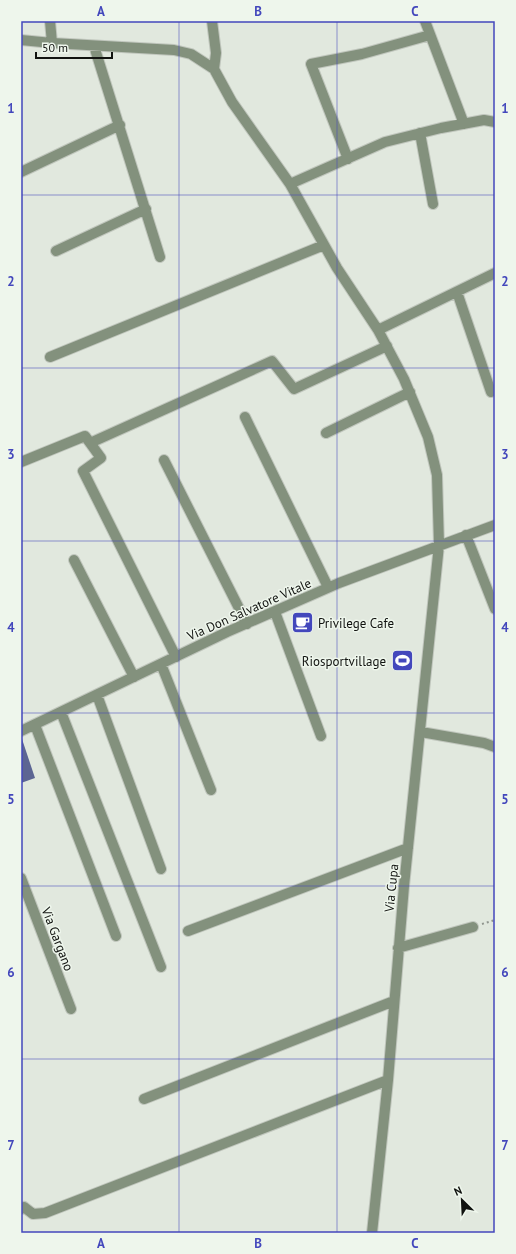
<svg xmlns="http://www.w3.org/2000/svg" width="516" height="1254" font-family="'PT Sans',sans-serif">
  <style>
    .building { fill: #5c6593 }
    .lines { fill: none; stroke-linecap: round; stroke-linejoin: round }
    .minor-casing { stroke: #c0c6bd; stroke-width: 12 }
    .path { stroke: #90958e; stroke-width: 2; stroke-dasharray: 2 3; stroke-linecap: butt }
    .minor { stroke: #83917d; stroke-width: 10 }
    .grid { fill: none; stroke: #4347bc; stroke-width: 1; stroke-opacity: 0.55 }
    .labels { text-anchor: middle; stroke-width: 3; stroke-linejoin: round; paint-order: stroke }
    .street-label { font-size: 13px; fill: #111310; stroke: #eef6ec }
    .poi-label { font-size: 13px; fill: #111310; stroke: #eef6ec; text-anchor: start }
    .neatline { fill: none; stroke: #4347bc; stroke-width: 1.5 }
    .grid-label { font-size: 13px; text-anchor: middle; font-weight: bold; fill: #4347bc }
  </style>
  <rect width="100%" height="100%" fill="#e1e8de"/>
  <path class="building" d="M22,739L35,778L21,783V740Z"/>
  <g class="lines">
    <defs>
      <path id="minor" d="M50,21L52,43
        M212,21L216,53L214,69L232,102L290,184L337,268L378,330L404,379L428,437L437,475L439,545L404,886L388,1080L372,1233
        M425,21L464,124
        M21,40L52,43L174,50L191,54L214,69
        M94,46L160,257
        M420,133L433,204
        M348,159L311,64L362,54L430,35
        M21,172L120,125
        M290,184L385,142L441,128L484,120L495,122
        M56,251L146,209
        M457,292L491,392
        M378,330L495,273
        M50,357L324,245
        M245,417L328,587
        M326,433L410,392
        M90,443L272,361L294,389L387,346
        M164,460L247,624
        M21,462L85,436L101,458L83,471L176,657
        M466,535L495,609
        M74,560L134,677
        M275,612L321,736
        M161,664L211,790
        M97,695L161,869
        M61,712L161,967
        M35,725L116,936
        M21,731L227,632L339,583L495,525
        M421,732L484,743L495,747
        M21,878L71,1009
        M188,931L408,848
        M398,948L473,927
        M144,1099L394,1001
        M21,1209L24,1207L33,1214L45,1213L388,1080"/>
    </defs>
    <use href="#minor" class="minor-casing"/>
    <path class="path" d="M482,924L495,920"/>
    <use href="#minor" class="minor"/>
  </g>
  <path class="grid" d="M179,21V1233M337,21V1233M21,195H495M21,368H495M21,541H495M21,713H495M21,886H495M21,1059H495"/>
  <defs>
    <symbol id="cafe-square" viewBox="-11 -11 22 22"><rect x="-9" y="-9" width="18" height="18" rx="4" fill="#4347bc" stroke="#eef6ec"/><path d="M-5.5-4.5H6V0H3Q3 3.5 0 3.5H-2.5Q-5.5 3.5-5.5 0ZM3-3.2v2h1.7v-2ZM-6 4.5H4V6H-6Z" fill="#fff"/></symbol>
    <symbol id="stadium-square" viewBox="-11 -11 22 22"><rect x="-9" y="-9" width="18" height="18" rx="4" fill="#4347bc" stroke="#eef6ec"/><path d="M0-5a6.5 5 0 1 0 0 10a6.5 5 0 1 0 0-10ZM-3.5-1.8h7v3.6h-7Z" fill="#fff"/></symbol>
  </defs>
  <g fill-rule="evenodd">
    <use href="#cafe-square" x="290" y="610" width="25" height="25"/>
    <use href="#stadium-square" x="390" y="648" width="25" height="25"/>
  </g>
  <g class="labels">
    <g class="street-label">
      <text transform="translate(249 609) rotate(-24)" y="5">Via Don Salvatore Vitale</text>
      <text transform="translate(391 888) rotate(-84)" y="5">Via Cupa</text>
      <text transform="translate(58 939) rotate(69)" y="5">Via Gargano</text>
    </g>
    <g class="poi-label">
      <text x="318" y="628">Privilege Cafe</text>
      <text x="386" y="666" text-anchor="end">Riosportvillage</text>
    </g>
  </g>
  <rect width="516" height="1254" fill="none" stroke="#eef6ec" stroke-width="44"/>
  <g transform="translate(462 1200) rotate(336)" stroke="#eef6ec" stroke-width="3" paint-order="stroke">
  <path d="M0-3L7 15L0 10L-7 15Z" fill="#111310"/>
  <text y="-6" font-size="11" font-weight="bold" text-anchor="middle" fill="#111310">N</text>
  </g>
  <path d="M36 52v6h76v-6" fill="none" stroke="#111310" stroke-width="2"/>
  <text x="42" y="52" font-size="12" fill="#111310" stroke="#eef6ec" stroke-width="3" paint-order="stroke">50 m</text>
  <rect x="22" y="22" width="472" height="1210" class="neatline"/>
  <g class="grid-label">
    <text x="101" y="16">A</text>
    <text x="258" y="16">B</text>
    <text x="415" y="16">C</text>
    <text x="11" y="113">1</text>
    <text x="505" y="113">1</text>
    <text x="11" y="286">2</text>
    <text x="505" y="286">2</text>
    <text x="11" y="459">3</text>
    <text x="505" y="459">3</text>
    <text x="11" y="632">4</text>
    <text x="505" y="632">4</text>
    <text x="11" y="804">5</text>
    <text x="505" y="804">5</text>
    <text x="11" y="977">6</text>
    <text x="505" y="977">6</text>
    <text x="11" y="1150">7</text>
    <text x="505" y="1150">7</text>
    <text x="101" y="1248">A</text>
    <text x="258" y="1248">B</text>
    <text x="415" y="1248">C</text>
  </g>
</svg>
